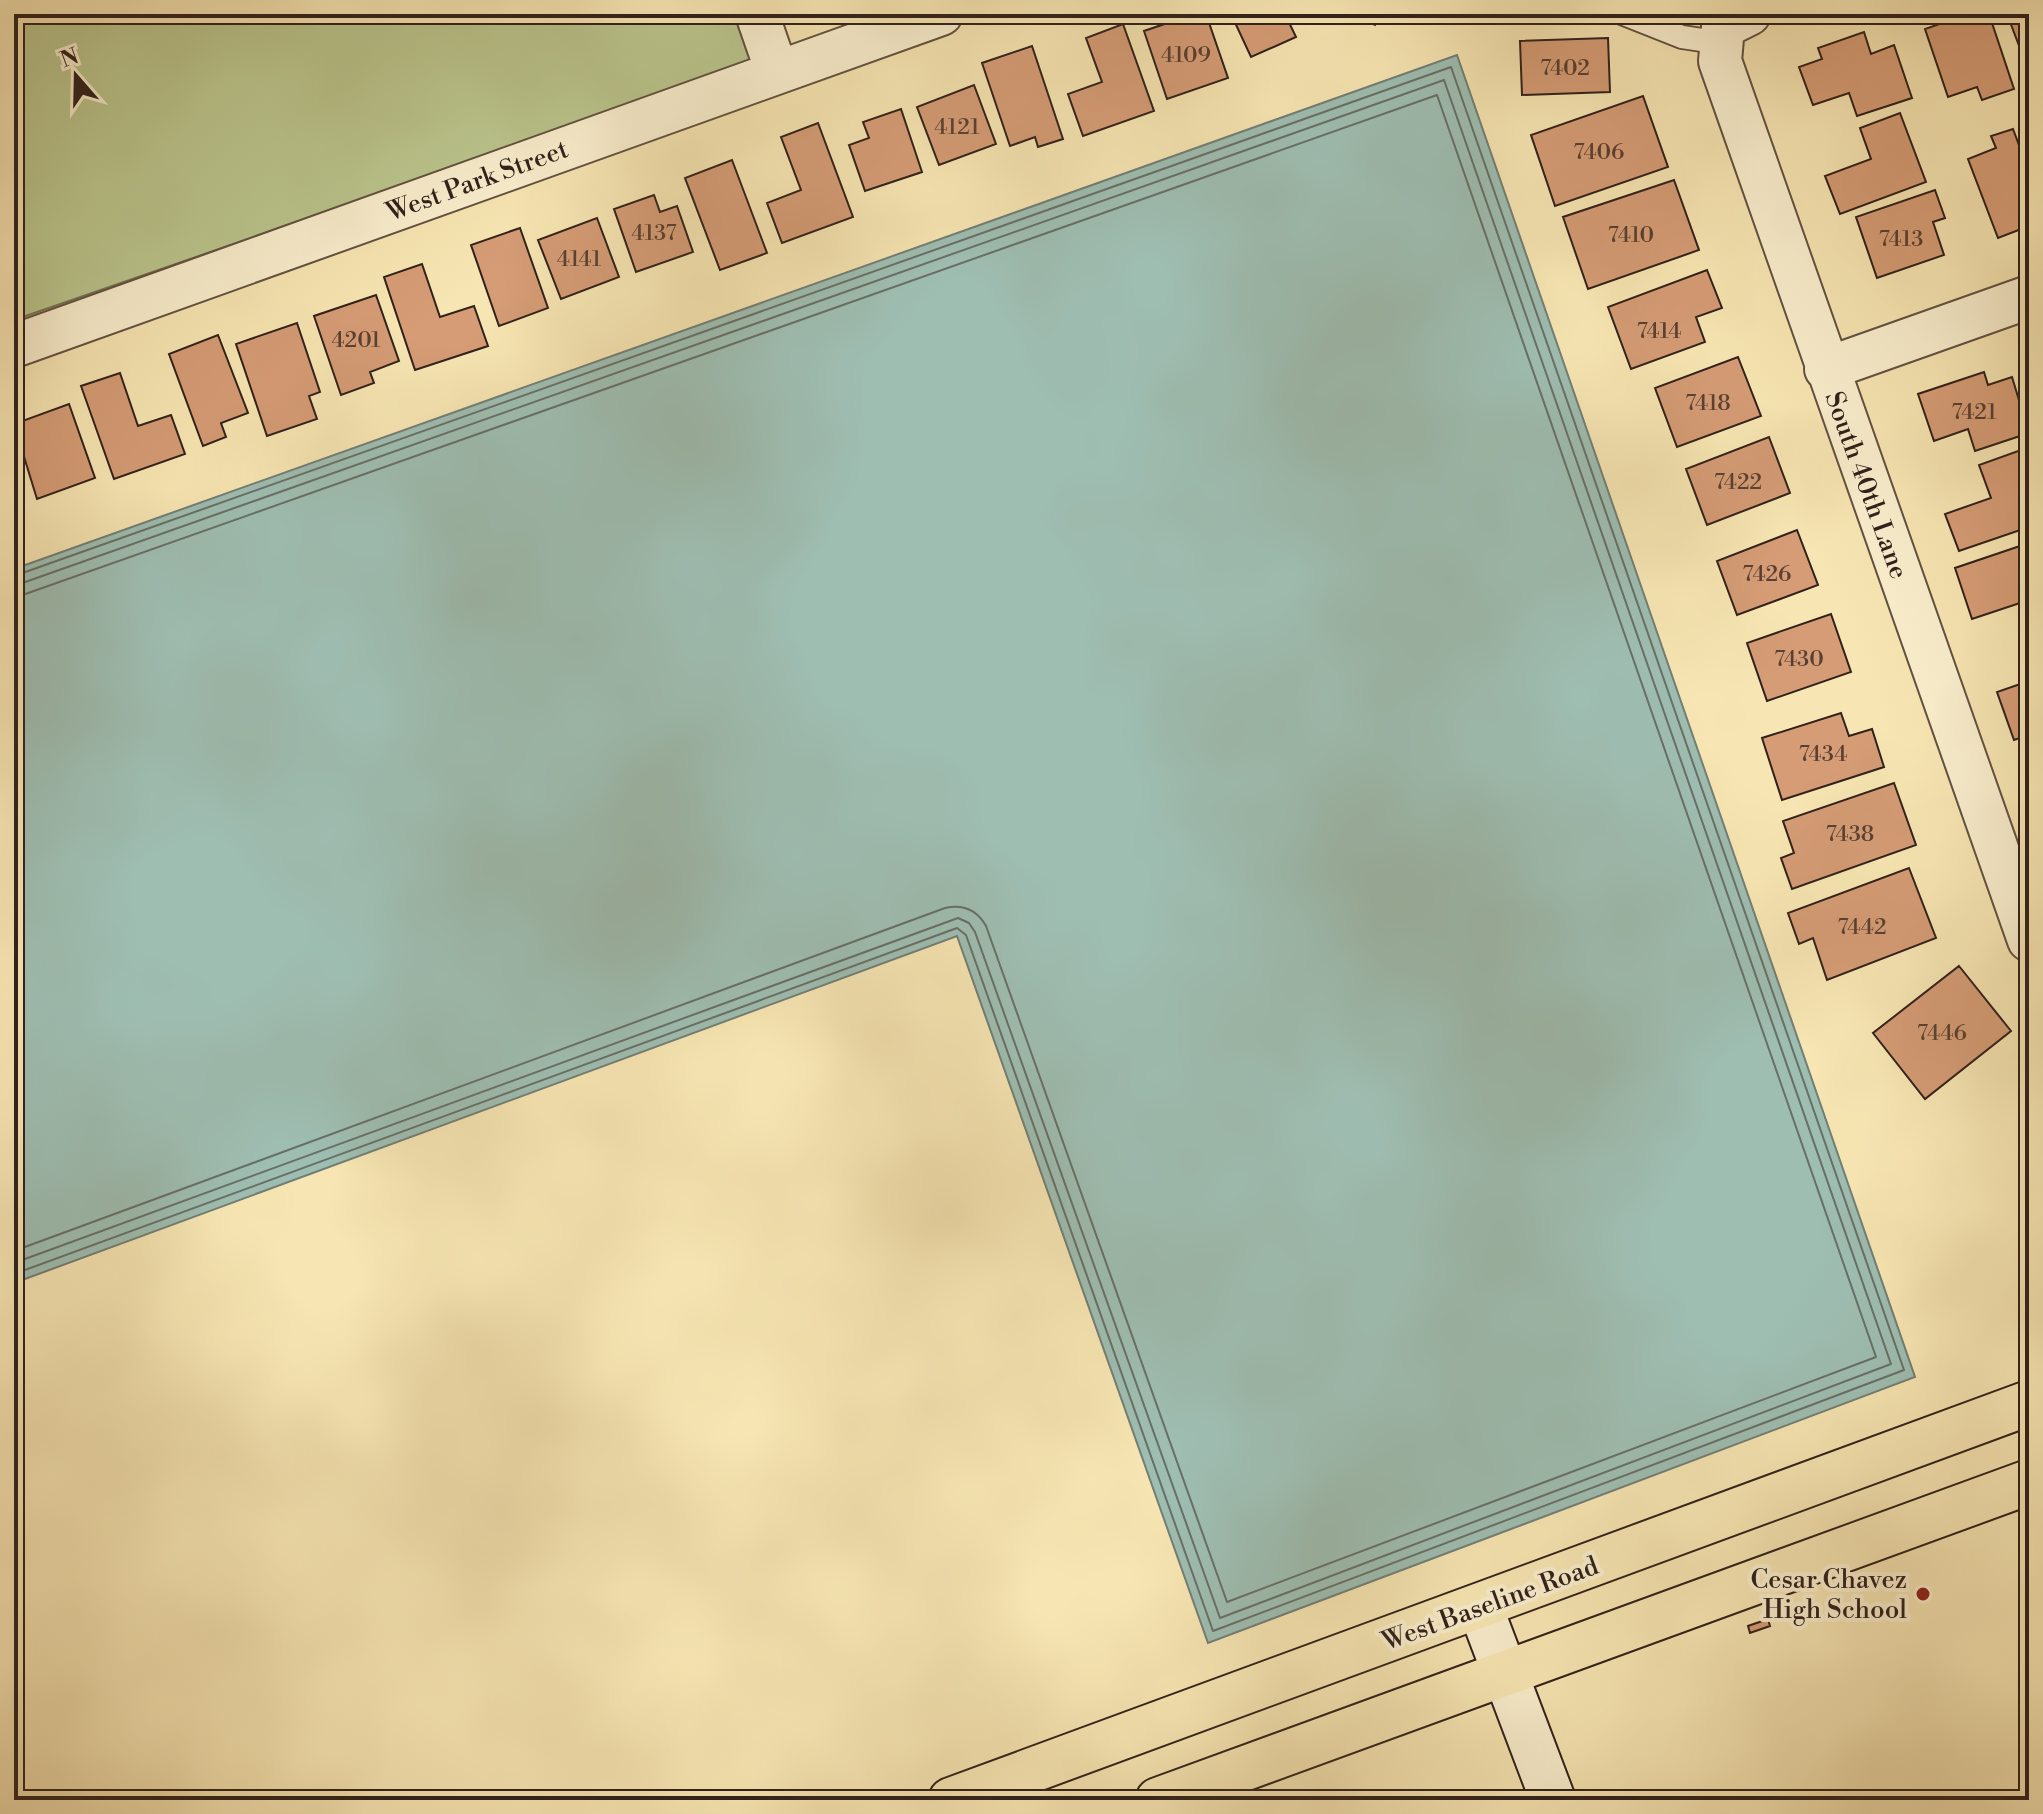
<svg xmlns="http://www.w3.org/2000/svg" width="2043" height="1814" font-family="'Libre Bodoni',serif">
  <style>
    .green { fill: #bbc68e; stroke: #767455; stroke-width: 2 }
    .water { fill: #9ebeb2; stroke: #727f76; stroke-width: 2 }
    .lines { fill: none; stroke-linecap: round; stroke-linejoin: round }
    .shore { stroke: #677067; stroke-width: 2 }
    .building { fill: #d59c75; stroke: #30211c; stroke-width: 2 }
    .lane-casing { stroke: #625242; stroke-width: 26 }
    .street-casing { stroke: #625242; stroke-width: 46 }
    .secondary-casing { stroke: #30211c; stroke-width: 48 }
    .primary-casing { stroke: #30211c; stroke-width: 48 }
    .lane { stroke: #faefce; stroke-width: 22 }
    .street { stroke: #faefce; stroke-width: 42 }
    .secondary { stroke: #faefce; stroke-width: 44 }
    .primary { stroke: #f7e6b3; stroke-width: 44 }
    .poi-dot { fill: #8f2418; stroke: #faefce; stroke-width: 3 }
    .labels { text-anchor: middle; stroke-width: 8; stroke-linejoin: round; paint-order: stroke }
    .number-label { font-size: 22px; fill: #594032 }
    .street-label { font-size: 26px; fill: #30211c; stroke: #faefce }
    .poi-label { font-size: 26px; fill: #30211c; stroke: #faefce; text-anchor: end }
  </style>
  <rect width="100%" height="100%" fill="#f7e6b3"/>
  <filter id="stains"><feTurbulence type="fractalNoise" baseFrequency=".0025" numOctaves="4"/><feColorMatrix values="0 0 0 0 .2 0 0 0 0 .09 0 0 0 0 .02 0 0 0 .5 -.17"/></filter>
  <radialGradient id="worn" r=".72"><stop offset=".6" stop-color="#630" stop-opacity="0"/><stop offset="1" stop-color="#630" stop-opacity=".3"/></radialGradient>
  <path class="green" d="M14,14H735L753,64L14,320Z"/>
  <path class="water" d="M1457,55L1915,1377L1208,1643L957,936L14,1283V569Z"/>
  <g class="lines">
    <path class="shore" d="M14,576L1451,67L1904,1370L1213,1631L966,935L957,928L14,1274
      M14,586L1444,80L1891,1364L1220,1618L975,932L969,923L958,918L14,1263
      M14,598L1437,95L1876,1357L1227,1602L986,926C977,910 963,904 945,908L14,1251"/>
  </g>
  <path class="building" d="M1194,14H1206L1228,78L1167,99L1144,31Z
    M1231,14H1285L1296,37L1251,57Z
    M1352,14H1380L1375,25Z
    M1509,14H1550V22L1509,19Z
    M1968,14H1989L2014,89L1982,100L1977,87L1948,97L1925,29Z
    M2007,14H2029V72Z
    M1123,24L1154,111L1083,136L1068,94L1102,82L1086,38Z
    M1864,32L1871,54L1894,45L1912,98L1857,116L1849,93L1813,105L1799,67L1822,59L1818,48Z
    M1608,38L1610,92L1522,95L1520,41Z
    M1032,46L1063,139L1038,147L1035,137L1010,146L982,63Z
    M974,85L996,144L939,165L917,107Z
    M1643,96L1668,167L1555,206L1531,135Z
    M901,109L922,172L865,191L849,145L869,138L863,122Z
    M1900,113L1926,182L1840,214L1825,176L1871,159L1860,128Z
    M818,123L853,217L782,243L767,203L801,190L781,137Z
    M2013,129L2029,172V226L1998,238L1968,159L1996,148L1991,136Z
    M732,160L767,253L720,270L685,178Z
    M1674,180L1699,250L1588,289L1563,217Z
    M1935,190L1945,218L1933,222L1944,255L1877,278L1856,217Z
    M654,195L660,212L677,206L693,252L636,272L614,209Z
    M597,218L619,277L561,299L538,240Z
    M520,228L548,308L499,326L471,245Z
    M422,264L440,317L474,306L488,346L415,370L384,277Z
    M1707,270L1722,308L1696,317L1705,342L1631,369L1608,307Z
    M376,295L399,361L370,372L374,383L341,395L314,316Z
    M297,323L320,392L309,396L317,419L267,436L236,344Z
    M218,335L248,413L221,423L226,437L203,446L169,354Z
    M1738,357L1761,416L1677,447L1655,388Z
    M1984,372L1988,385L2012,377L2029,433L1975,451L1968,429L1934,441L1918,394Z
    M120,373L138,426L171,415L185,454L114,479L81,386Z
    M69,404L95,478L37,499L14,424Z
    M1769,437L1790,493L1707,525L1686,469Z
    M2021,450L2029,473V527L1959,551L1945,514L1991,498L1979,465Z
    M1797,530L1818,585L1737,615L1717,561Z
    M2029,543V600L1972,619L1955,568Z
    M1831,614L1851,672L1767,701L1747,643Z
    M2029,681V735L2014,740L1997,692Z
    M1841,713L1849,736L1872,729L1884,767L1782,800L1762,738Z
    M1894,783L1916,845L1792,889L1781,858L1794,853L1783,821Z
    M1909,868L1936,938L1827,980L1813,938L1799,944L1788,913Z
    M1959,966L2011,1031L1925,1099L1873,1033Z
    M1768,1619L1770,1626L1750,1633L1748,1626Z"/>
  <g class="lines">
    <defs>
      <path id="lane" d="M1624,14L1682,37L1722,43"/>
      <path id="street" d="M757,14L777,72
        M1749,14L1723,27L1720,61L2029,940
        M14,346L941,14
        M1826,369L2029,297"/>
      <path id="secondary" d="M1480,1607L1553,1800"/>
      <path id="primary" d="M951,1800L2029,1403
        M1158,1800L2029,1482"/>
    </defs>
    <use href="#lane" class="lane-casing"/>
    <use href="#street" class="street-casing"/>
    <use href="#secondary" class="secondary-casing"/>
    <use href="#primary" class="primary-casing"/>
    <use href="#lane" class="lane"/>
    <use href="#street" class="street"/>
    <use href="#secondary" class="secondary"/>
    <use href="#primary" class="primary"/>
  </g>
  <circle class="poi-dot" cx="1923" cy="1594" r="8"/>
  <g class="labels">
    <g class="number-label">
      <text x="1186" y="62">4109</text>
      <text x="1565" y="75">7402</text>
      <text x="957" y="134">4121</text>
      <text x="1599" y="159">7406</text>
      <text x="654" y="240">4137</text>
      <text x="1631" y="242">7410</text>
      <text x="1901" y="246">7413</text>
      <text x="579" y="266">4141</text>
      <text x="1659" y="338">7414</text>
      <text x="356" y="347">4201</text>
      <text x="1708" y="410">7418</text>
      <text x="1974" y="419">7421</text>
      <text x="1738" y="489">7422</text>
      <text x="1767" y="581">7426</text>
      <text x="1799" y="666">7430</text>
      <text x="1823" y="761">7434</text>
      <text x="1850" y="841">7438</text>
      <text x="1862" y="934">7442</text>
      <text x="1942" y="1040">7446</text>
    </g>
    <g class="street-label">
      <text transform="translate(477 180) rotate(-20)" y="9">West Park Street</text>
      <text transform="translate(1867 485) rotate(70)" y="9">South 40th Lane</text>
      <text transform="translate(1490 1603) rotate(-20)" y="9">West Baseline Road</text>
    </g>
    <g class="poi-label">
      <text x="1907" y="1588">Cesar Chavez<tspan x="1907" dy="30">High School</tspan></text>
    </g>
  </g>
  <rect width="2043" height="1814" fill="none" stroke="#f7e6b3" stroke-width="48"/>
  <rect x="16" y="16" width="2011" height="1782" fill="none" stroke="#30211c" stroke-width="4"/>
  <rect x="24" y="24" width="1995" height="1766" fill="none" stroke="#30211c" stroke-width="2"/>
  <g transform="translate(76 76) rotate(340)" stroke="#faefce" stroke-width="6" paint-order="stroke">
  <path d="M0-6L14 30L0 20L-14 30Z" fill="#30211c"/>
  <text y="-12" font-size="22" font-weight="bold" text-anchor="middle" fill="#30211c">N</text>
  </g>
  <rect width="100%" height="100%" filter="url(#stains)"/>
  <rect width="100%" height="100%" fill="url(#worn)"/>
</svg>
